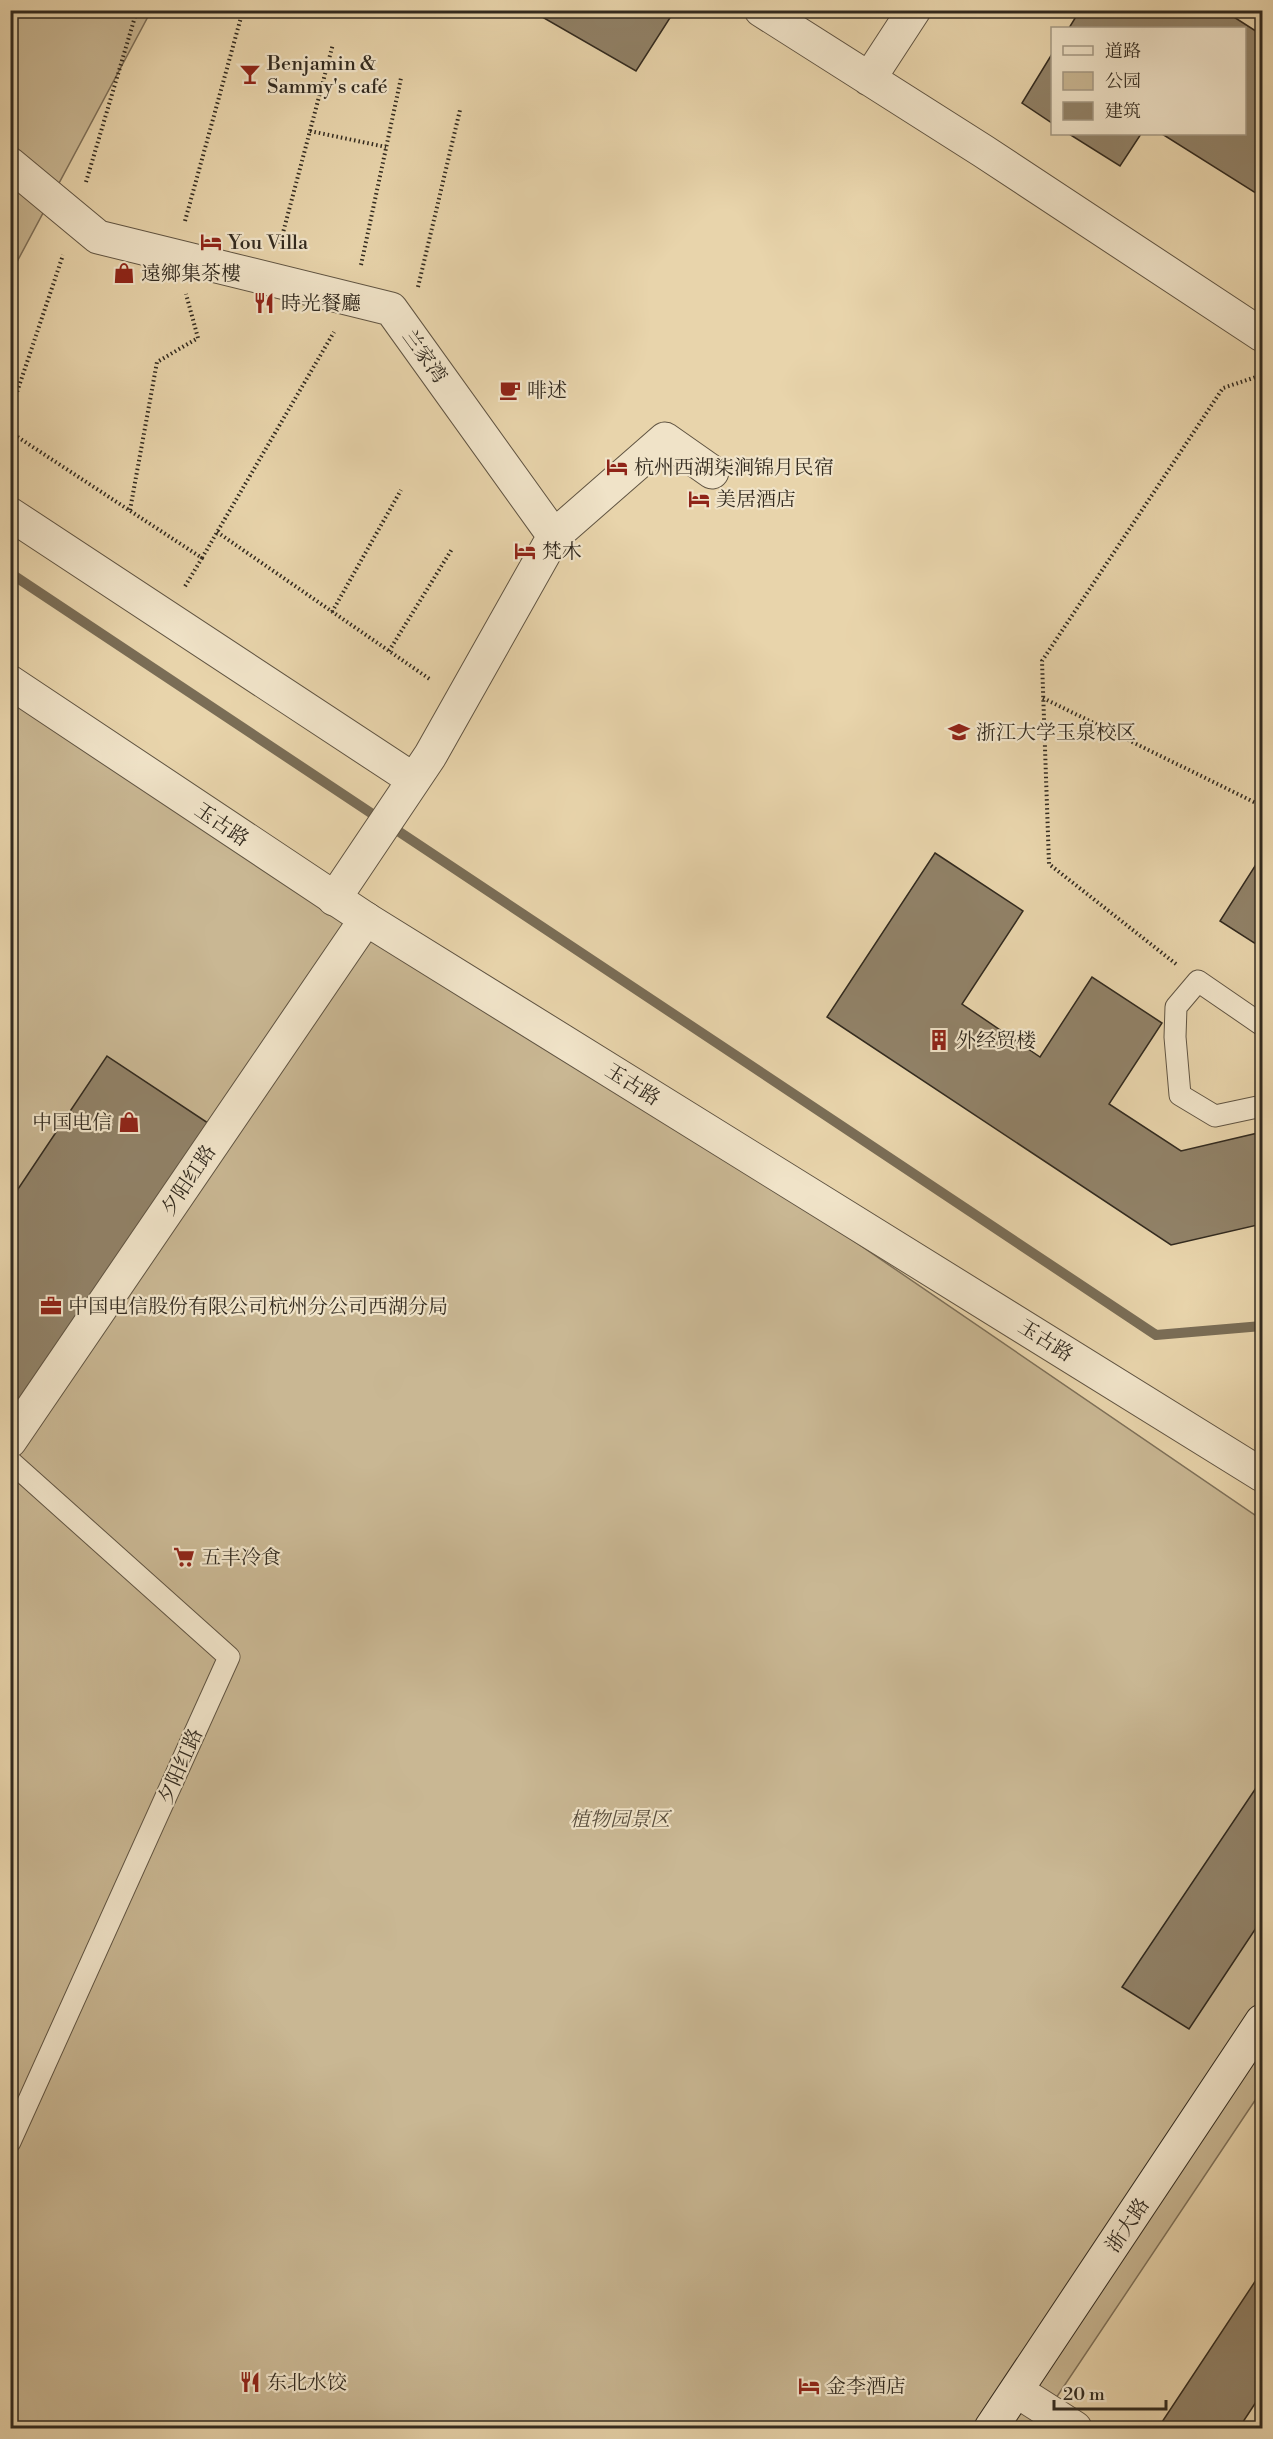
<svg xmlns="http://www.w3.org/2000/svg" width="1273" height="2439" font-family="'Libre Bodoni','Noto Serif SC',serif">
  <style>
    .green { fill: #c9b793; stroke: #7e7059; stroke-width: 1.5 }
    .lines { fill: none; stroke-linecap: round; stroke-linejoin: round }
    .stream { stroke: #7a6d56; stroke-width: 10 }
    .building { fill: #918268; stroke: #322a1f; stroke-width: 1.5 }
    .service-casing { stroke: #605442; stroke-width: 23 }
    .minor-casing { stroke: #605442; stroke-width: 35 }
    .tertiary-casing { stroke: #605442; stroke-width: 35 }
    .secondary-casing { stroke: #322a1f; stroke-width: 35 }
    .path { stroke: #322a1f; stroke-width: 4; stroke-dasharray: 1.5 3; stroke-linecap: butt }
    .service { stroke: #f0e3c8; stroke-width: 21 }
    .minor { stroke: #f0e3c8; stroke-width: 33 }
    .tertiary { stroke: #f0e3c8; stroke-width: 33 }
    .secondary { stroke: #f0e3c8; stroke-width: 33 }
    .labels { text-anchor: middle; stroke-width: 4.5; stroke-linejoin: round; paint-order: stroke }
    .poi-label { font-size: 20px; fill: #322a1f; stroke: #f0e3c8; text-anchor: start }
    .street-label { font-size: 20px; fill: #322a1f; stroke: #f0e3c8 }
    .park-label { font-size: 20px; font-style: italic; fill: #584d3c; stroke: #f0e3c8 }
  </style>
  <rect width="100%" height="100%" fill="#e8d4ab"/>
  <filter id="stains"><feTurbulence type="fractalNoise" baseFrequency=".00333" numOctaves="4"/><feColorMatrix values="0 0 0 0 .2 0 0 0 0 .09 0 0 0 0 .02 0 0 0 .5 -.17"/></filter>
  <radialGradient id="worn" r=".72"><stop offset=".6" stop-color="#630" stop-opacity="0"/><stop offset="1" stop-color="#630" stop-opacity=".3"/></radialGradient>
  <path class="green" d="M11,11H151L11,273Z
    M10,664L1262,1520V2090L1036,2428H11Z"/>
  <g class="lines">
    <path class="stream" d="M10,573L1156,1335L1262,1326"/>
  </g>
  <path class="building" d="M530,10H675L636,71Z
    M1080,10H1223L1262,35V197L1162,134H1244V28H1069Z
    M1052,54V123L1022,103Z
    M1069,134H1141L1120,166Z
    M935,853L1023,911L962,1004L1040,1057L1092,977L1162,1023L1109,1104L1181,1151L1262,1132V1224L1171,1245L827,1017Z
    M1262,855V948L1220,921Z
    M107,1056L211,1125L19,1415L10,1410V1201Z
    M1262,1779V1919L1189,2029L1122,1987Z
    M1262,2271V2393L1239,2428H1158Z"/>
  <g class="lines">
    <defs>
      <path id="service" d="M1262,1025L1198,981L1176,1007L1175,1037L1180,1095L1215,1116L1262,1106
        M10,1461L229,1657L10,2142"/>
      <path id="minor" d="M761,10L983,151L1262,335
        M869,79L914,10
        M10,164L98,237L391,309L554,536L430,756L334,899
        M10,514L414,780
        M554,536L665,439L712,472
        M10,1441L366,919
        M1017,2391L1075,2428"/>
      <path id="tertiary" d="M10,682L366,919L1262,1475"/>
      <path id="secondary" d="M991,2428L1262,2021"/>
    </defs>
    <use href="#service" class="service-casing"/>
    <use href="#minor" class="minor-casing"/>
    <use href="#tertiary" class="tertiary-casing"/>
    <use href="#secondary" class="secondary-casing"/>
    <path class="path" d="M310,131L386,147
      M86,182L137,10
      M185,221L243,10
      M280,244L333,44
      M361,265L401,78
      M418,287L460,110
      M10,413L63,255
      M10,432L202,558L184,588
      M130,510L157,362L198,338L186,294
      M217,532L431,680
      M202,558L334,332
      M332,612L401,490
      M389,651L452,549
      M1043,698L1262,806
      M1176,964L1049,864L1042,661L1223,388L1262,375"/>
    <use href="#service" class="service"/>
    <use href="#minor" class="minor"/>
    <use href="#tertiary" class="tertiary"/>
    <use href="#secondary" class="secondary"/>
  </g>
  <defs>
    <symbol id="bar-bare" viewBox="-9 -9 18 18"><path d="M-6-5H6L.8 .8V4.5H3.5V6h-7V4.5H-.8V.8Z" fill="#8f2418" stroke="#f0e3c8" stroke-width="2.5" paint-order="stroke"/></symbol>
    <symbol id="hotel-bare" viewBox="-9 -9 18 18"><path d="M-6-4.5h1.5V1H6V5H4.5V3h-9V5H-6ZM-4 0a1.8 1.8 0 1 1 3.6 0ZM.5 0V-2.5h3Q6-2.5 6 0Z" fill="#8f2418" stroke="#f0e3c8" stroke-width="2.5" paint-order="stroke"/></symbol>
    <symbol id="shop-bare" viewBox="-9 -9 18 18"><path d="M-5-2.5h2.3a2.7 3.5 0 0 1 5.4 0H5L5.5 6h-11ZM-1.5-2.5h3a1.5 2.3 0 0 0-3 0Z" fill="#8f2418" stroke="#f0e3c8" stroke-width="2.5" paint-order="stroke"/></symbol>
    <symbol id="restaurant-bare" viewBox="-9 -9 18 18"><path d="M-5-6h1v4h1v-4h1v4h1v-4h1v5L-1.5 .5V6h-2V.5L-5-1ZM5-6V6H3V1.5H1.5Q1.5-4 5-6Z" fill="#8f2418" stroke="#f0e3c8" stroke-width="2.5" paint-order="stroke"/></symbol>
    <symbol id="cafe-bare" viewBox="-9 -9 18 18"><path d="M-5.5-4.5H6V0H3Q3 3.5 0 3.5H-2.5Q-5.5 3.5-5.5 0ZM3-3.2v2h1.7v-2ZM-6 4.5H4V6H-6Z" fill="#8f2418" stroke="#f0e3c8" stroke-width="2.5" paint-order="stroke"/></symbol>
    <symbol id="university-bare" viewBox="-9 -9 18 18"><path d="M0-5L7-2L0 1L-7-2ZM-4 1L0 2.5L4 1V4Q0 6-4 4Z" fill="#8f2418" stroke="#f0e3c8" stroke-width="2.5" paint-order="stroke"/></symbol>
    <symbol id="building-bare" viewBox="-9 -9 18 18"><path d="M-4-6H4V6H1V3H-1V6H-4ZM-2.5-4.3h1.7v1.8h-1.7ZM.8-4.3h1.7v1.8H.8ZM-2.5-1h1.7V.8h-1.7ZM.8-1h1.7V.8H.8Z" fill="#8f2418" stroke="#f0e3c8" stroke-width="2.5" paint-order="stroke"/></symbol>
    <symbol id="office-bare" viewBox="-9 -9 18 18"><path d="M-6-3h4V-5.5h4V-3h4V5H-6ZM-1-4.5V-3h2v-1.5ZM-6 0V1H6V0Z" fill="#8f2418" stroke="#f0e3c8" stroke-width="2.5" paint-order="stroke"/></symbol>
    <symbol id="supermarket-bare" viewBox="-9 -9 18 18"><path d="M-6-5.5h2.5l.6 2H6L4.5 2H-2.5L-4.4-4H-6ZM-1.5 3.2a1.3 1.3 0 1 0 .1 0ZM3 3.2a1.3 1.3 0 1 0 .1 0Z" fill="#8f2418" stroke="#f0e3c8" stroke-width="2.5" paint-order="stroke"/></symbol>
  </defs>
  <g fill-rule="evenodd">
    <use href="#bar-bare" x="235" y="59" width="30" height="30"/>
    <use href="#hotel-bare" x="196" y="227" width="30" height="30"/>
    <use href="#shop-bare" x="109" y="258" width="30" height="30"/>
    <use href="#restaurant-bare" x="249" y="288" width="30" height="30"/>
    <use href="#cafe-bare" x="495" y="375" width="30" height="30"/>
    <use href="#hotel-bare" x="602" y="452" width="30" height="30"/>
    <use href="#hotel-bare" x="684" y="484" width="30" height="30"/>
    <use href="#hotel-bare" x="510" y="536" width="30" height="30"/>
    <use href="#university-bare" x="944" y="717" width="30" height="30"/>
    <use href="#building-bare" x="924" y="1025" width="30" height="30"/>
    <use href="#shop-bare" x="114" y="1107" width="30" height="30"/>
    <use href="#office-bare" x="36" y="1291" width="30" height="30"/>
    <use href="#supermarket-bare" x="169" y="1542" width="30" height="30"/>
    <use href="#restaurant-bare" x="235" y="2367" width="30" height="30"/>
    <use href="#hotel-bare" x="794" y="2371" width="30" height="30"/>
  </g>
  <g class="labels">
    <g class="poi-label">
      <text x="267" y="70">Benjamin &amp;<tspan x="267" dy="23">Sammy's café</tspan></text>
      <text x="228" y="249">You Villa</text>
      <text x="141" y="280">遠鄉集茶樓</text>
      <text x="281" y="310">時光餐廳</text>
      <text x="527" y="397">啡述</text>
      <text x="634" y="474">杭州西湖柒涧锦月民宿</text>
      <text x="716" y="506">美居酒店</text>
      <text x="542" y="558">梵木</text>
      <text x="976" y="739">浙江大学玉泉校区</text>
      <text x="956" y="1047">外经贸楼</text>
      <text x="112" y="1129" text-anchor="end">中国电信</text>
      <text x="68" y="1313">中国电信股份有限公司杭州分公司西湖分局</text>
      <text x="201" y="1564">五丰冷食</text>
      <text x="267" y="2389">东北水饺</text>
      <text x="826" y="2393">金李酒店</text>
    </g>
    <g class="street-label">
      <text transform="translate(425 356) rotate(54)" y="7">兰家湾</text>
      <text transform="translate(222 824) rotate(34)" y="7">玉古路</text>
      <text transform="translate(633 1084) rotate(32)" y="7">玉古路</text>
      <text transform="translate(188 1180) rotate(-56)" y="7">夕阳红路</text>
      <text transform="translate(1046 1340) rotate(32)" y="7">玉古路</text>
      <text transform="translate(180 1766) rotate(-66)" y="7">夕阳红路</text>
      <text transform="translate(1127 2225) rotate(-56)" y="7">浙大路</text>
    </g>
    <g class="park-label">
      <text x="620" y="1826">植物园景区</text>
    </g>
  </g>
  <rect width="1273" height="2439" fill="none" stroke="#e8d4ab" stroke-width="36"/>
  <rect x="12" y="12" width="1249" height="2415" fill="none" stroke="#322a1f" stroke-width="3"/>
  <rect x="18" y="18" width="1237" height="2403" fill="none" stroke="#322a1f" stroke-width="1.5"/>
  <rect x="1051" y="27" width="195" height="108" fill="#f0e3c8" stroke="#a49984" stroke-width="1.5"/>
  <rect x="1063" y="46" width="30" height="9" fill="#f0e3c8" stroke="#a49984" stroke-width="1.5"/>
  <text x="1105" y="57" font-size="18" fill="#322a1f">道路</text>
  <rect x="1063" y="72" width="30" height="18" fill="#c9b793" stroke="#a49984" stroke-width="1.5"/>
  <text x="1105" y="87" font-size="18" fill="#322a1f">公园</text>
  <rect x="1063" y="102" width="30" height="18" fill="#918268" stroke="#a49984" stroke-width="1.5"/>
  <text x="1105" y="117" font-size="18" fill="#322a1f">建筑</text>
  <path d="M1054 2400v9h112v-9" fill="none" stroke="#322a1f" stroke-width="3"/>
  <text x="1063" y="2400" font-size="18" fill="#322a1f" stroke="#f0e3c8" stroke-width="4.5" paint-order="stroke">20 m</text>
  <rect width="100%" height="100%" filter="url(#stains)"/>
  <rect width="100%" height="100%" fill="url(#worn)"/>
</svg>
